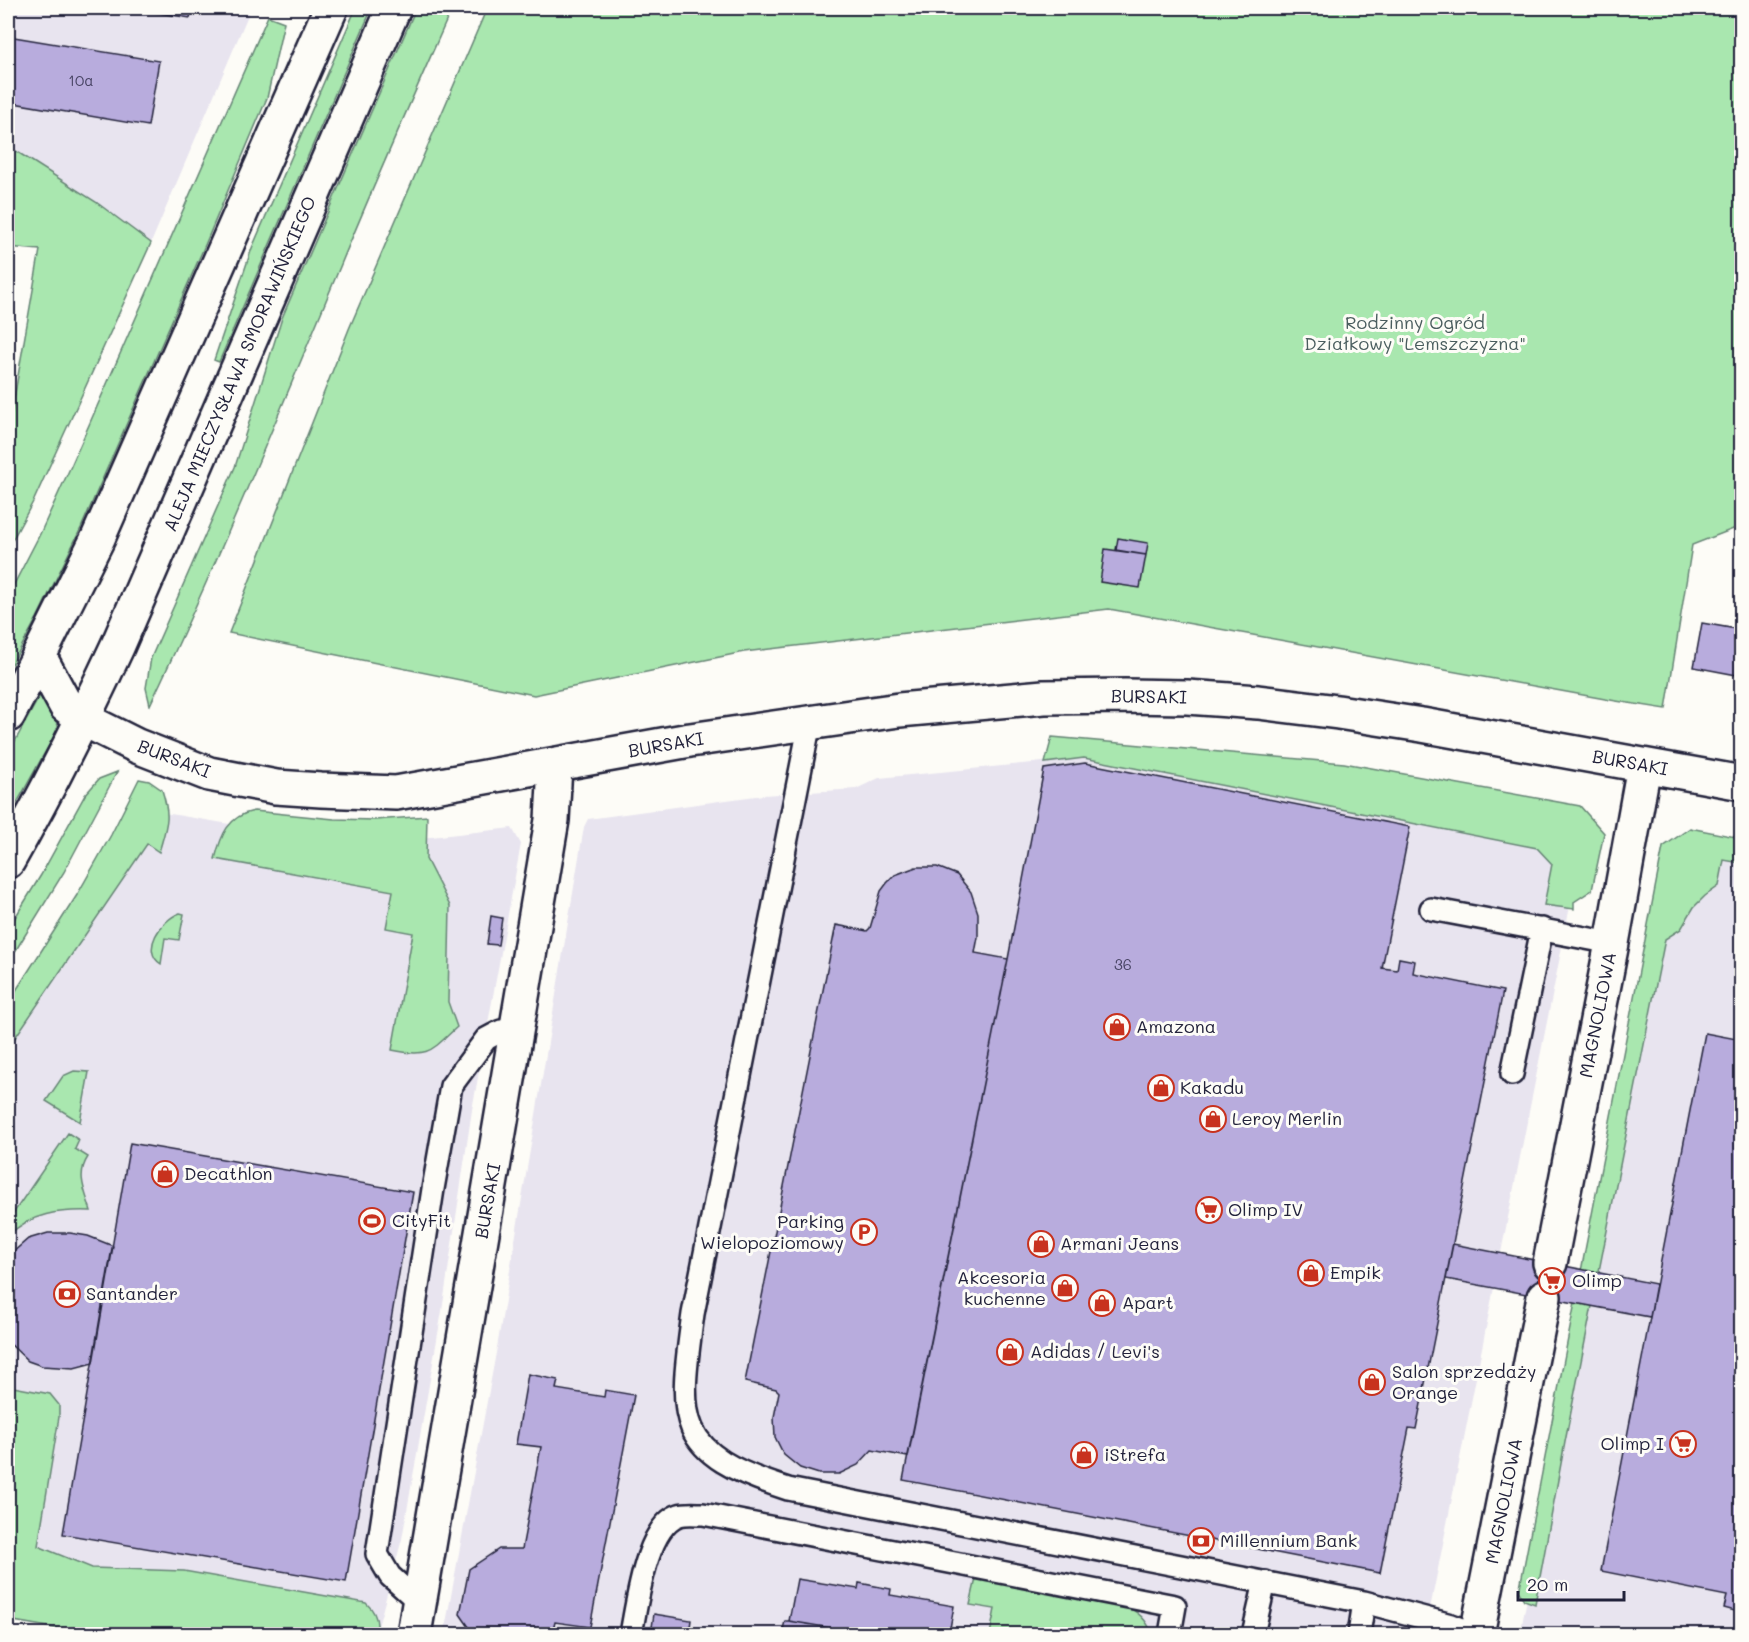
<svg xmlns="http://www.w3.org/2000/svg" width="1749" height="1642" font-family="Mali,sans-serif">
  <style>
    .built { fill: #e8e4ef }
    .green { fill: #a9e7af; stroke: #668475; stroke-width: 1.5 }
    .building { fill: #b8acdd; stroke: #22223b; stroke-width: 1.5 }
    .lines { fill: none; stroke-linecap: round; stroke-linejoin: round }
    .lane-casing { stroke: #22223b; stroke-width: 26 }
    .street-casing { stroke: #22223b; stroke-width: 38 }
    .secondary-casing { stroke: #22223b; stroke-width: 38 }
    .lane { stroke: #fdfcf7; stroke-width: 21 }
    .street { stroke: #fdfcf7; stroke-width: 33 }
    .secondary { stroke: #fdfcf7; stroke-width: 33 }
    .labels { text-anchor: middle; stroke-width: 6; stroke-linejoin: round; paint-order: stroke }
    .number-label { font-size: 15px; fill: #484464 }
    .park-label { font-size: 18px; fill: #4a5d5e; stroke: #fdfcf7 }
    .street-label { font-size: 18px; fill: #22223b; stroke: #fdfcf7 }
    .poi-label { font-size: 18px; fill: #22223b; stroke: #fdfcf7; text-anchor: start }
  </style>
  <rect width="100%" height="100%" fill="#fdfcf7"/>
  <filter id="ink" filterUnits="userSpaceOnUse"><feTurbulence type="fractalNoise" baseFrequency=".0167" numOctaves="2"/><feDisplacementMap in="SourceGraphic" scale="12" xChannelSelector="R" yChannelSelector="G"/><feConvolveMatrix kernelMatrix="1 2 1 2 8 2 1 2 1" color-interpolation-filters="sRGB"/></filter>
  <g filter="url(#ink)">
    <path class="built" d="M8,8H251L151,243L96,202L8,146Z
      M1084,758L1584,836L1425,1634H444L498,1342L584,827L588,819L763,795L856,789L879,778Z
      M147,810L265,830L348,840L431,837L512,828L521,844L472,1110L442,1311L402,1539L376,1634H89L8,1620V1023Z
      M1741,847V1634H1520L1676,852Z"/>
    <path class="green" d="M356,8H372L219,362L214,360L252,248Z
      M416,8H452C415,92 377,177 342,262C280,411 219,560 150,705L146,688L151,658L235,467L282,318Z
      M487,8H1741V526L1692,545L1666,709L1616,701L1109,609L744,652L534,695L229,633L349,329Z
      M268,16L284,22L267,98L205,245L81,528L37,618L8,671V596L40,534L71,466Z
      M8,146L96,202L151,243L34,500L8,548V433L40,250L8,247Z
      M43,690L47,692L50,711L59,727L8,819V754Z
      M1052,737L1344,763L1580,806L1604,833L1592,890L1574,902V909L1544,905L1552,864L1537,848L1084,758L1045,763Z
      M117,772L64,872L8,963V929L41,875L85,795L99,779Z
      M139,779L149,781L162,790C171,818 167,824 159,852L147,844L8,1048V1003L77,895L111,835Z
      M254,811L334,819L375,820L427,816L426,859L450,906L448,1002L457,1027C431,1051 429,1058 392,1050L413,933L386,928L393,891L215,859C221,835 228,816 254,811Z
      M1690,828L1741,838V863L1724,860L1719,886L1705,896L1694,907L1681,929L1665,939L1565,1442L1535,1604L1524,1600L1519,1592L1663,847Z
      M180,913L184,914L179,940L165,938L161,964C140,950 161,920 180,913Z
      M74,1071L89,1072L80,1122L46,1101L63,1076Z
      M68,1133L79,1140L75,1149L88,1157C76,1175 85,1191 91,1211C60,1210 30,1213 8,1236V1221Z
      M8,1386L50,1394L59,1405V1417L38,1546L92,1568L184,1571L366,1603C376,1612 379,1622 376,1634H89L8,1620Z
      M977,1574L1124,1606C1139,1611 1147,1620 1152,1634H990L995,1609L970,1605Z"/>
    <path class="building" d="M127,8H192L190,18Z
      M8,36L159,61L148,126L8,102Z
      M1118,538L1148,543L1146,555L1116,550Z
      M1105,549L1146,555L1140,588L1100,582Z
      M1702,623L1742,630V676L1694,667Z
      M1085,763L1410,827L1382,968L1397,970L1399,958L1415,961L1413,973L1503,991L1416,1429L1409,1428L1380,1573L903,1480L1008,959L1044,769Z
      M916,867H937L957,875L971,892L978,913V937L975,953L1008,959L908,1457L872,1450L858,1465L839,1474H819L800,1468L784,1455L775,1437L774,1417L779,1392L776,1389L745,1382L836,925L867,931L870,928L881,891L887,883L895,875Z
      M491,916L502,918L498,945L487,944Z
      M1705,1033L1742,1040V1613L1724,1608L1727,1596L1601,1571Z
      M130,1143L413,1192L346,1582L63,1534Z
      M48,1233H70L88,1236L113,1246L93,1363L74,1368L42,1366L28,1361L8,1342V1260L12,1253L28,1239Z
      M1453,1244L1656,1284L1650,1317L1446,1279Z
      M528,1374L558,1380L556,1389L604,1397L605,1390L634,1395L590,1627L555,1622L553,1630L546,1634H474L460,1614L469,1569L499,1549H522L541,1447L516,1444Z
      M797,1579L858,1589L859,1583L891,1589L890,1595L954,1606L949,1634H866L789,1621Z
      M654,1614L691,1620L689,1634H651Z
      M785,1621H789L866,1634H782Z"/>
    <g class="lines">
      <defs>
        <path id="lane" d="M810,722L693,1314C678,1422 674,1453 788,1489L1364,1602L1451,1625L1475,1634
          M1431,909L1612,943
          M1512,1074L1542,929
          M420,1603L390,1576L377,1554L433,1189L451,1086L486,1039L501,1031L516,1033
          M631,1634C637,1604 646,1526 679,1515C685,1513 696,1514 703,1514L1175,1606L1170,1634
          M1253,1634L1265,1582
          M1359,1634L1364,1602"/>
        <path id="street" d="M39,656L66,706L83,719L137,746L209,774L276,787L321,790L396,793L690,740L899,710L1044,697L1125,696L1187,697L1258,702L1338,712L1422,725L1742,783
          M1550,1263L1612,943L1644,766
          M414,1634L552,820L555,766
          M1477,1634L1544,1297"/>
        <path id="secondary" d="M8,715L39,656L98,538L331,8
          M8,861C48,790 84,718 118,645L394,8"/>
      </defs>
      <use href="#lane" class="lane-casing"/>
      <use href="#street" class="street-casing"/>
      <use href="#secondary" class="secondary-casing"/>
      <use href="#lane" class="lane"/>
      <use href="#street" class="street"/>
      <use href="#secondary" class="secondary"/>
    </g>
  </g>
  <defs>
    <symbol id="shop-ring" viewBox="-11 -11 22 22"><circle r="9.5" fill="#fdfcf7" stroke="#c8321e" stroke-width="1.5"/><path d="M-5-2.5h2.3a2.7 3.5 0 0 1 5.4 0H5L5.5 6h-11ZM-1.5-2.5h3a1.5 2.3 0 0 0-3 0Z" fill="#c8321e"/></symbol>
    <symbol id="supermarket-ring" viewBox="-11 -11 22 22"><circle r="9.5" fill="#fdfcf7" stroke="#c8321e" stroke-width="1.5"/><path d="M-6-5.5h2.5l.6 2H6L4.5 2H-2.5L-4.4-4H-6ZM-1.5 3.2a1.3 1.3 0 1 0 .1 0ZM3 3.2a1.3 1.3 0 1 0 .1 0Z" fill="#c8321e"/></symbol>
    <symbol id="stadium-ring" viewBox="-11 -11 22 22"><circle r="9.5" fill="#fdfcf7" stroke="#c8321e" stroke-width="1.5"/><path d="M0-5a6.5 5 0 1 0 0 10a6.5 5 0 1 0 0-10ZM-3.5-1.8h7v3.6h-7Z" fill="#c8321e"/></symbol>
    <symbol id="parking-ring" viewBox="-11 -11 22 22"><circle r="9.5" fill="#fdfcf7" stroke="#c8321e" stroke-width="1.5"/><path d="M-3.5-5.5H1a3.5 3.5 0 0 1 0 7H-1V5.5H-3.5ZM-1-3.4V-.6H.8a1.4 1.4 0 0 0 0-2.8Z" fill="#c8321e"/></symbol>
    <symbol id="bank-ring" viewBox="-11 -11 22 22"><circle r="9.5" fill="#fdfcf7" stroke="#c8321e" stroke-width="1.5"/><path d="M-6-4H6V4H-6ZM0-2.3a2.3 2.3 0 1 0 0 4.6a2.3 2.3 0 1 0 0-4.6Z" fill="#c8321e"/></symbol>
  </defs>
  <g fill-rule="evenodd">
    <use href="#shop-ring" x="1102" y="1012" width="30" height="30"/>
    <use href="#shop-ring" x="1146" y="1073" width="30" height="30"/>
    <use href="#shop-ring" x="1198" y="1104" width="30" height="30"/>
    <use href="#shop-ring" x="150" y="1159" width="30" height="30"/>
    <use href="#supermarket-ring" x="1194" y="1195" width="30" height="30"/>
    <use href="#stadium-ring" x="357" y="1206" width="30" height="30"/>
    <use href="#parking-ring" x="849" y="1217" width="30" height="30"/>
    <use href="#shop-ring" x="1026" y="1229" width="30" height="30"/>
    <use href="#shop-ring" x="1296" y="1258" width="30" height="30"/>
    <use href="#supermarket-ring" x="1537" y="1266" width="30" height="30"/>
    <use href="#shop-ring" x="1050" y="1273" width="30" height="30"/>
    <use href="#bank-ring" x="52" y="1279" width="30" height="30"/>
    <use href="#shop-ring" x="1087" y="1288" width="30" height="30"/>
    <use href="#shop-ring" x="995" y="1337" width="30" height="30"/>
    <use href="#shop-ring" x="1357" y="1367" width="30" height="30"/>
    <use href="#supermarket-ring" x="1668" y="1429" width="30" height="30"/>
    <use href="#shop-ring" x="1069" y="1440" width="30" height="30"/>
    <use href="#bank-ring" x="1186" y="1526" width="30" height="30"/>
  </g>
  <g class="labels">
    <g class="number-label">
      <text x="81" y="86">10a</text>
      <text x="1123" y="970">36</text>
    </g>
    <g class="park-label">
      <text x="1415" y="329">Rodzinny Ogród<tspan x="1415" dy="21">Działkowy "Lemszczyzna"</tspan></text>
    </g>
    <g class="street-label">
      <text transform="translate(240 364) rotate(-67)" y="6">ALEJA MIECZYSŁAWA SMORAWIŃSKIEGO</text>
      <text transform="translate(1149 697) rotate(1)" y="6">BURSAKI</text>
      <text transform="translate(666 745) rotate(-10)" y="6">BURSAKI</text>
      <text transform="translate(174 759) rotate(21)" y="6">BURSAKI</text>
      <text transform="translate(1630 763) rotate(10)" y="6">BURSAKI</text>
      <text transform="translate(1598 1015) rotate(-79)" y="6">MAGNOLIOWA</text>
      <text transform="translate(488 1201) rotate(-80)" y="6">BURSAKI</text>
      <text transform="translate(1504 1501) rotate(-79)" y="6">MAGNOLIOWA</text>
    </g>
    <g class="poi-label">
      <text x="1136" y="1033">Amazona</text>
      <text x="1180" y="1094">Kakadu</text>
      <text x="1232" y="1125">Leroy Merlin</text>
      <text x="184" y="1180">Decathlon</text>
      <text x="1228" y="1216">Olimp IV</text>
      <text x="392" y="1227">CityFit</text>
      <text x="844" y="1228" text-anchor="end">Parking<tspan x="844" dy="21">Wielopoziomowy</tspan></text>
      <text x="1060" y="1250">Armani Jeans</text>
      <text x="1330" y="1279">Empik</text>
      <text x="1046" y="1284" text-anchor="end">Akcesoria<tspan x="1046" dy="21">kuchenne</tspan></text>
      <text x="1572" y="1287">Olimp</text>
      <text x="86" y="1300">Santander</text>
      <text x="1122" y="1309">Apart</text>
      <text x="1030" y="1358">Adidas / Levi's</text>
      <text x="1392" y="1378">Salon sprzedaży<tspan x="1392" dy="21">Orange</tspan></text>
      <text x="1664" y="1450" text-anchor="end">Olimp I</text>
      <text x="1104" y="1461">iStrefa</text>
      <text x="1220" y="1547">Millennium Bank</text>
    </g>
  </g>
  <rect width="1749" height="1642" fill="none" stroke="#fdfcf7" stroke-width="30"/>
  <rect x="15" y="15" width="1719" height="1612" fill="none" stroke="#22223b" stroke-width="2" filter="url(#ink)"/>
  <path d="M1518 1591v9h106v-9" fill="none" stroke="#22223b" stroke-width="3"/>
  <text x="1527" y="1591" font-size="18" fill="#22223b" stroke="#fdfcf7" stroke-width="4.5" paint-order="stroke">20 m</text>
</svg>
